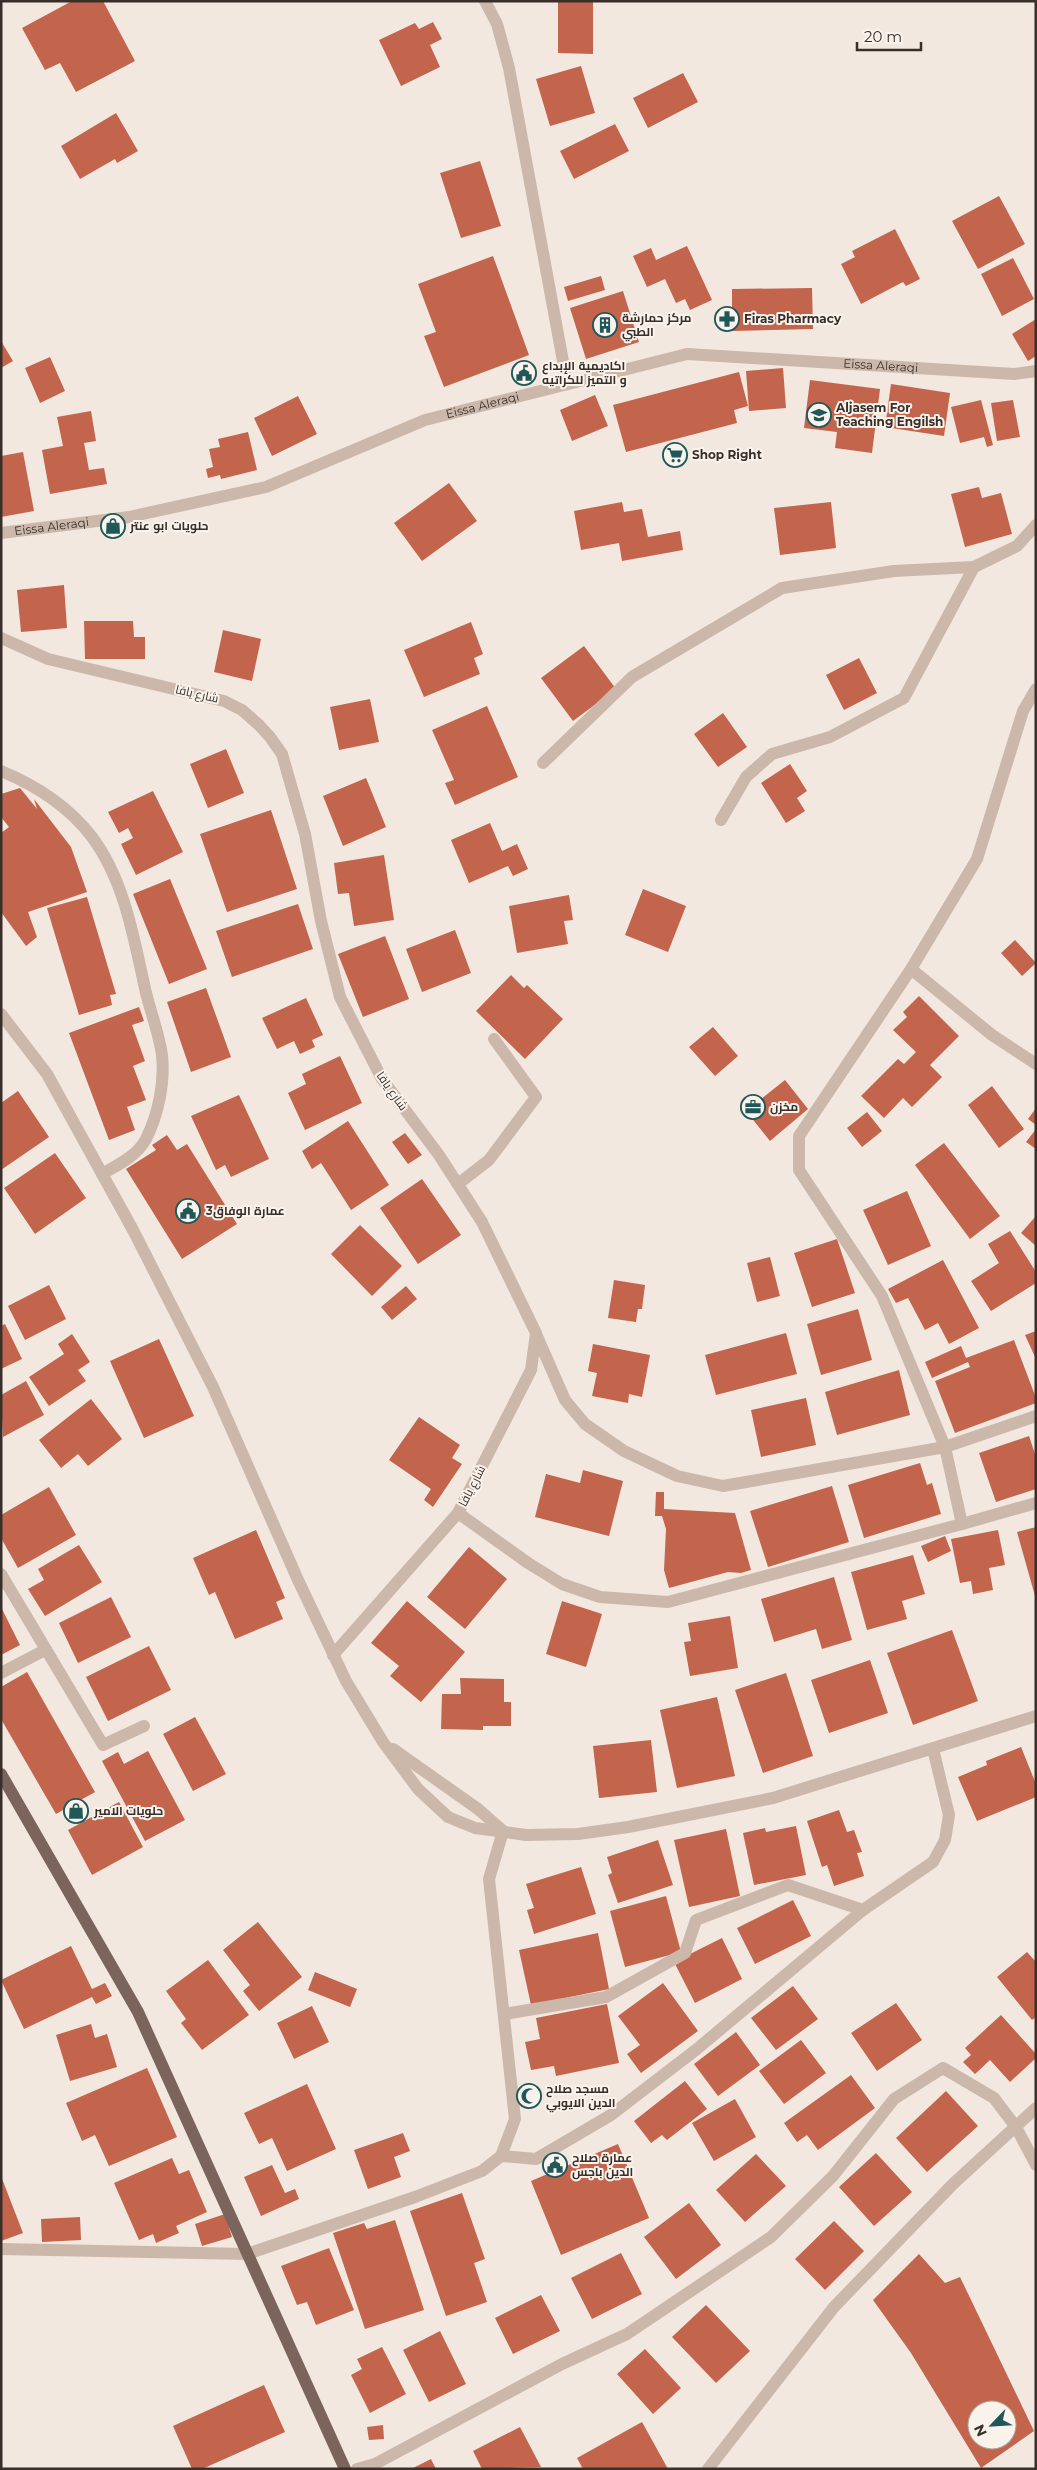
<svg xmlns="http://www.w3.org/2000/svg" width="1037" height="2470" font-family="Montserrat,Cairo,sans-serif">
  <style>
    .building { fill: #c3644c; fill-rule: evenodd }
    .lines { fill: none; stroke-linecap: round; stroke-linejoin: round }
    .minor { stroke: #cbb8ab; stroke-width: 12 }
    .major { stroke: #7a645c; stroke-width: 12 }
    .labels { text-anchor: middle; stroke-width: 4; stroke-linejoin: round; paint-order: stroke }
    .poi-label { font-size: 12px; font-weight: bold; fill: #382e2a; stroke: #faf3ec; text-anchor: start }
    .street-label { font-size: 12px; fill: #382e2a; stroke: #faf3ec }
  </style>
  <rect width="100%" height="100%" fill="#f2e8df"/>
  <path class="building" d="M72,1H103L135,61L76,92L60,63L45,70L22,28Z
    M558,1H593V54L558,53Z
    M433,22L442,39L430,45L440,67L401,86L379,40L415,23L419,29Z
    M581,66L595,113L550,126L536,79Z
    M683,73L698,102L648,128L633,98Z
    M116,113L138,151L117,163L115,159L80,179L61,146Z
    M615,124L629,151L574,179L560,151Z
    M480,161L501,226L461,238L440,173Z
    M999,196L1025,244L978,269L952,221Z
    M895,229L920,279L906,286L903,282L861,304L841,264L855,257L852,251Z
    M687,246L712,300L690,310L685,299L676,303L665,279L647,287L633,256L651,248L656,260Z
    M493,256L529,355L444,387L424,336L436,332L418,284Z
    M1013,258L1034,299L1002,316L981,274Z
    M601,276L605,290L568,301L564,287Z
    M812,288L813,329L732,331V289Z
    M623,291L639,342L586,359L570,308Z
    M1036,319V356L1028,361L1012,334Z
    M1,341L13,361L1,368Z
    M50,357L65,391L40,403L25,368Z
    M783,368L786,408L749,411L746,371Z
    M739,372L748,406L734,410L737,423L626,452L613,405Z
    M810,380L880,389L872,453L835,448L837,432L804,428Z
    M891,384L950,393L944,436L885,427Z
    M595,395L608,426L572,441L560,410Z
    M298,396L317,434L272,456L254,418Z
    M981,400L993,445L987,447L984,437L960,443L951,407Z
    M1013,400L1020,437L997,441L991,403Z
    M91,411L96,441L84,443L89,470L104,468L107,484L50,494L42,450L63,446L57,417Z
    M248,432L257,470L221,479L220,475L208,478L206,469L213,467L209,449L220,447L218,439Z
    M23,452L34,511L1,517V456Z
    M449,483L477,521L422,561L394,523Z
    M979,487L982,498L1001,493L1012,534L965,547L951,494Z
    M622,502L624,512L642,509L648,537L680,531L683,550L622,561L619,543L581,550L574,511Z
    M831,502L836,548L780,555L774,508Z
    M64,585L67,628L21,632L17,590Z
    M84,621H133L134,637H145V659H85Z
    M471,622L483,654L474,658L480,674L424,697L404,650Z
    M223,630L261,639L252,681L214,672Z
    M584,646L616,689L573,721L541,678Z
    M859,658L877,693L844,710L826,675Z
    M370,699L379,742L339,750L330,707Z
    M487,706L518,777L455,805L445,783L454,780L432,730Z
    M723,713L747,747L718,767L694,734Z
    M226,749L244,793L208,808L190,764Z
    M790,764L807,791L797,798L805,811L786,823L761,783Z
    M366,778L386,827L343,846L323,796Z
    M20,788L37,809L34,799L71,847L87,892L28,912L37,937L26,946L1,912V833L9,827L1,817V794Z
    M153,791L183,852L136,875L121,844L133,838L128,828L119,833L108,812Z
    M271,810L297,889L227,912L200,834Z
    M490,823L502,851L517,844L528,869L513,876L508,866L469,883L451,840Z
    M384,855L394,920L354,926L349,893L338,894L334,863Z
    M170,879L207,969L169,984L133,894Z
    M643,889L686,906L668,952L625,935Z
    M569,895L573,920L564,921L568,944L517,953L509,906Z
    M87,897L116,994L110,995L112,1005L79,1015L47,908Z
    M298,904L313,949L232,977L216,931Z
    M455,930L471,973L422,992L406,949Z
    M385,936L409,999L363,1017L338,954Z
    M1015,940L1036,963L1022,976L1001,953Z
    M511,975L524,988L527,985L563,1019L525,1059L476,1011Z
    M206,988L231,1057L191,1072L167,1002Z
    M919,996L959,1036L930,1065L942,1077L912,1107L903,1098L884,1118L861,1096L898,1059L904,1064L916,1052L893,1030L907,1017L903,1012Z
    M306,998L323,1035L312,1040L315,1047L300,1054L294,1041L277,1049L262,1018Z
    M139,1007L144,1021L132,1025L145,1061L133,1066L146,1100L127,1107L135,1130L109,1140L69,1033Z
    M713,1027L738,1056L715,1076L689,1047Z
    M340,1056L362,1103L305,1130L288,1093L306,1084L302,1074Z
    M785,1080L808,1109L770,1141L746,1111Z
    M992,1086L1024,1129L999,1148L968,1105Z
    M18,1091L49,1137L1,1170V1103Z
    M239,1095L269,1159L231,1177L225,1165L216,1170L191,1116Z
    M1036,1108V1125L1028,1119Z
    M867,1112L882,1131L862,1147L847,1128Z
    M348,1121L389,1185L351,1210L321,1163L312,1169L302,1151Z
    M1036,1129V1149L1026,1142Z
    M405,1133L422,1155L408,1164L392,1142Z
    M167,1135L177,1150L187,1144L237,1224L182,1259L126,1169L156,1150L152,1145Z
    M944,1143L1000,1216L970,1239L915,1165Z
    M55,1153L86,1198L35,1234L4,1188Z
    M422,1179L461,1235L418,1264L380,1208Z
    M907,1191L931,1246L888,1265L863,1210Z
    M1036,1216V1246L1021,1233Z
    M360,1225L402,1266L372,1296L331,1254Z
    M1010,1231L1036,1272V1283L991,1311L971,1281L999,1263L988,1244Z
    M837,1239L855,1293L812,1307L794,1253Z
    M770,1257L780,1296L757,1302L747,1263Z
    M943,1260L979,1328L949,1344L938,1323L925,1330L908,1298L896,1303L888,1289Z
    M614,1280L645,1285L642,1309H638L636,1322L608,1318Z
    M49,1285L66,1319L25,1340L8,1306Z
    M406,1286L417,1299L392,1320L381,1307Z
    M858,1309L872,1360L821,1375L807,1324Z
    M5,1324L22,1359L1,1369V1326Z
    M1036,1331V1359L1025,1335Z
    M786,1333L797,1374L716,1395L705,1355Z
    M72,1334L90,1362L78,1370L86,1381L49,1406L29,1377L64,1354L58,1344Z
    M159,1339L194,1416L144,1438L110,1361Z
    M1014,1340L1036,1398V1403L955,1433L935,1381L970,1367L968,1362L932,1378L925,1362L961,1346L966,1358Z
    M593,1344L650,1355L642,1397L629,1394L628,1403L592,1396L597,1373L588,1371Z
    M899,1370L910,1415L837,1435L825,1392Z
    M26,1381L44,1415L3,1437L1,1395Z
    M806,1398L816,1445L761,1457L751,1410Z
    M91,1399L122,1439L88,1466L78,1454L61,1468L39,1440Z
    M419,1417L460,1445L452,1458L462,1464L433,1507L424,1500L431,1489L389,1460Z
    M1029,1436L1036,1457V1489L996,1502L979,1453Z
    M920,1463L927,1485L932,1483L941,1514L864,1538L848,1485Z
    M583,1470L623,1481L609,1536L535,1517L546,1474L580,1483Z
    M832,1486L849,1542L768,1567L750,1511Z
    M49,1487L76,1535L18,1568L1,1538V1515Z
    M656,1492H664V1509L735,1513L751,1570L741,1573L728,1572L669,1588L664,1570L666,1529L662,1516H655Z
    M1036,1527V1596H1035L1017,1532Z
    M256,1530L285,1598L276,1602L283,1619L235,1639L215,1592L209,1595L193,1558Z
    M998,1530L1005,1565L989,1568L993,1590L973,1594L971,1581L960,1583L951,1539Z
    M945,1536L951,1551L928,1562L921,1546Z
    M79,1545L102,1582L45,1616L28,1589L44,1580L38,1569Z
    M469,1547L507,1579L465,1629L427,1597Z
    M913,1555L925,1594L902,1601L907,1619L867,1630L851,1572Z
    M834,1577L852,1640L822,1649L816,1629L774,1642L761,1599Z
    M111,1597L131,1637L78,1663L59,1623Z
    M407,1601L465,1652L421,1702L390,1676L399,1666L371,1643Z
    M562,1601L602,1614L586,1667L546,1654Z
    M1,1607L20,1645L1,1655Z
    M730,1616L738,1668L690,1676L684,1642L691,1641L688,1623Z
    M952,1630L978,1701L913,1725L887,1653Z
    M149,1646L171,1690L108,1721L86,1677Z
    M870,1660L888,1713L829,1733L811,1680Z
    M27,1672L95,1792L56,1814L1,1719V1687Z
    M786,1673L813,1756L763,1773L735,1690Z
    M460,1678L504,1679V1702H511V1726H483V1730L441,1729L442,1694H461Z
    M717,1697L735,1776L677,1788L660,1710Z
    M195,1717L226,1774L193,1791L163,1734Z
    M651,1740L657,1792L599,1798L593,1746Z
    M1021,1747L1036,1784V1797L977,1821L958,1777L987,1765L986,1761Z
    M148,1751L185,1820L145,1841L102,1761L118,1752L124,1764Z
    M119,1802L143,1847L92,1875L68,1830Z
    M839,1810L847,1832L854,1830L862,1852L857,1853L864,1876L834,1886L827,1865L822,1867L807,1821Z
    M796,1826L806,1875L754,1885L743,1833L765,1828L766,1832Z
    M726,1829L740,1896L689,1907L674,1840Z
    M658,1840L673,1885L618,1903L608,1875L612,1873L607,1857Z
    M581,1867L596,1914L534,1934L527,1910L534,1908L526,1884Z
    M666,1896L681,1952L625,1967L610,1911Z
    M793,1900L811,1936L755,1964L737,1928Z
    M258,1922L302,1977L259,2011L243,1991L250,1985L223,1950Z
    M598,1933L609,1989L531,2005L519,1950Z
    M722,1938L742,1979L695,2003L674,1962Z
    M71,1946L92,1989L105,1983L112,1996L96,2004L92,1997L24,2029L1,1980Z
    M1027,1952L1036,1962V2017L1032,2020L997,1977Z
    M208,1960L249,2015L202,2050L181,2023L186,2019L166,1991Z
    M315,1972L357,1989L350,2007L308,1990Z
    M663,1983L698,2031L641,2073L627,2054L640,2045L618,2016Z
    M793,1986L818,2019L776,2050L751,2018Z
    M896,2003L922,2040L877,2071L851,2033Z
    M607,2004L619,2063L556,2076L554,2066L531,2070L525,2042L540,2039L536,2018Z
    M312,2006L329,2042L294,2059L277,2023Z
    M1001,2015L1036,2054V2058L1010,2082L990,2060L975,2074L963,2062L971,2055L965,2048Z
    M91,2024L95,2038L107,2034L117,2067L70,2081L56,2035Z
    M736,2032L760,2065L718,2096L694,2064Z
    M801,2040L826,2073L784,2104L759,2071Z
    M147,2068L177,2137L109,2166L95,2135L82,2141L66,2103Z
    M851,2075L875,2108L818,2150L807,2135L797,2142L784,2123Z
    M685,2081L707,2109L667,2140L662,2135L651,2143L634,2121Z
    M307,2084L336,2149L287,2171L272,2138L259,2144L244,2113Z
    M946,2091L978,2126L927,2172L896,2138Z
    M735,2099L756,2137L714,2161L692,2123Z
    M403,2133L410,2151L394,2157L401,2177L368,2189L354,2150Z
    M618,2144L649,2218L561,2255L531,2181Z
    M876,2153L912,2192L874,2226L839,2187Z
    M756,2154L786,2186L745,2222L716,2190Z
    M172,2158L179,2174L189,2170L207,2212L176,2226L179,2233L156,2243L153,2234L139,2240L114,2183Z
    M272,2165L285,2193L295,2189L299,2199L261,2216L244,2177Z
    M1,2176L23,2233L1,2241Z
    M462,2193L485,2259L474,2263L487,2302L446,2316L410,2211Z
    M689,2203L721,2245L676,2279L644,2237Z
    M225,2214L232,2237L202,2246L195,2224Z
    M80,2217L81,2240L42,2242L41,2219Z
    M395,2220L424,2310L365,2329L333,2233L364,2223L367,2229Z
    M834,2221L864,2251L825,2290L795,2259Z
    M329,2248L354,2310L316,2325L307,2302L297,2305L281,2266Z
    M621,2253L642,2294L592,2319L571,2278Z
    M919,2254L945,2283L960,2277L1034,2431L981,2468L911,2353L873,2300ZM977,2410H1007V2440H977Z
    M541,2295L560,2331L513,2354L495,2318Z
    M706,2305L750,2351L716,2383L672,2337Z
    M440,2331L466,2384L429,2402L403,2350Z
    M382,2347L406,2394L370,2413L351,2375L362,2369L357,2359Z
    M645,2349L681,2388L653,2414L617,2374Z
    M264,2385L285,2432L202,2469H192L173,2426Z
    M642,2422L668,2469H583L577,2458Z
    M383,2425L384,2439L369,2440L367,2427Z
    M520,2427L541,2467L482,2469L473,2451Z
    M431,2459L436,2469H411Z"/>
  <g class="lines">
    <g class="minor">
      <path d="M485,1L497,24L509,68L567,383"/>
      <path id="s1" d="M1,533L129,517L266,487L425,420L687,354L1014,374L1036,371"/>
      <path d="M1,638L48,659L224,701L242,710L259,725L270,737L282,754L305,834L321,921L340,997L382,1079L439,1155L482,1222L536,1333L531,1370L458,1513L333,1655"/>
      <path d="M543,763L632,677L782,588L894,571L974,567L1017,546L1036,525"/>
      <path d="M1,771C35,785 69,807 92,837C125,881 134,940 146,993C151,1013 159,1034 162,1055C165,1083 158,1115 146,1139C137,1156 118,1165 102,1174"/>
      <path d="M721,820L746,777L772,754L830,737L904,698L974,567"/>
      <path d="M911,969L992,1035L1036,1064"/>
      <path d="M1,1014L47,1074L133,1230L213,1387L298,1580L346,1681L383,1742L418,1789L448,1817L475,1828L526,1835L578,1834L628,1827L773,1798L1036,1716"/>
      <path d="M458,1184L489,1160L536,1097L494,1039"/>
      <path d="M536,1334L565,1400L585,1424L624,1451L677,1476L723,1486L945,1447L1036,1416"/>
      <path d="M458,1513L528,1563L562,1584L600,1597L668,1602L962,1524L945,1447L882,1296L799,1170V1136L911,969L977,859L1023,711L1036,689"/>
      <path d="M962,1524L1036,1503"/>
      <path d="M1,1574L103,1745L144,1726"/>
      <path d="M1,1673L45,1650"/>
      <path d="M393,1749L478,1809L503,1831"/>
      <path d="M504,2014L606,1997L685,1953L696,1920L788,1885L863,1910"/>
      <path d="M501,2156L536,2159L611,2115L697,2049L863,1910L933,1862L945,1840L949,1815L933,1749"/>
      <path d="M1,2249L247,2254L415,2197L482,2171L501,2156L515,2119L489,1879L503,1831"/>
      <path d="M357,2469L375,2464L562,2364L627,2334L771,2237L833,2176L894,2099L943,2068L994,2098L1016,2127L1036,2165"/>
      <path d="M708,2469L834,2307L953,2184L1036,2108"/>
    </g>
    <path class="major" d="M1,1774L138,2012L345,2469"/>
  </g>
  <defs>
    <symbol id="pharmacy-ring" viewBox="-11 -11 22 22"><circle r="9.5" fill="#faf3ec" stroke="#205859" stroke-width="1.5"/><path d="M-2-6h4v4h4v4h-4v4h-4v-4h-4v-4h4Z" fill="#205859"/></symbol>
    <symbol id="building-ring" viewBox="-11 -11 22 22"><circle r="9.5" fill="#faf3ec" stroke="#205859" stroke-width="1.5"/><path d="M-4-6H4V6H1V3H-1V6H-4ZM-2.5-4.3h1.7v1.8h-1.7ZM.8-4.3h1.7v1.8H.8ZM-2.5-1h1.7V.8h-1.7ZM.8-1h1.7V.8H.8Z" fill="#205859"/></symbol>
    <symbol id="civic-ring" viewBox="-11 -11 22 22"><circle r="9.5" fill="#faf3ec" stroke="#205859" stroke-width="1.5"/><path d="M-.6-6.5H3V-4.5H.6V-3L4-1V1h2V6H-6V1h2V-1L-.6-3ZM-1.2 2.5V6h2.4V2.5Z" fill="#205859"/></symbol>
    <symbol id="school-ring" viewBox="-11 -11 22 22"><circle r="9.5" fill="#faf3ec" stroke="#205859" stroke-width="1.5"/><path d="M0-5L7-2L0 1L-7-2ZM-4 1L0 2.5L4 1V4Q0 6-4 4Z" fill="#205859"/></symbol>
    <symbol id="supermarket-ring" viewBox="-11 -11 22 22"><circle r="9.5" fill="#faf3ec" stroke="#205859" stroke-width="1.5"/><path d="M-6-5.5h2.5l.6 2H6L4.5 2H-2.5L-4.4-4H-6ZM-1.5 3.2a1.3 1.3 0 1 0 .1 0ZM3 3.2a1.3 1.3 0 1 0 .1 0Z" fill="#205859"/></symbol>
    <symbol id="shop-ring" viewBox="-11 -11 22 22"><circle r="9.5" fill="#faf3ec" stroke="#205859" stroke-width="1.5"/><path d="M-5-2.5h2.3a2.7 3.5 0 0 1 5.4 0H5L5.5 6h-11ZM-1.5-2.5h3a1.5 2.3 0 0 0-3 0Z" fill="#205859"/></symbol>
    <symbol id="office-ring" viewBox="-11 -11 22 22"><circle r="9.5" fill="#faf3ec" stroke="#205859" stroke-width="1.5"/><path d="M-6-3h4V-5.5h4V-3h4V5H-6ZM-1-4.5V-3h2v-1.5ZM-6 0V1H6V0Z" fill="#205859"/></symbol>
    <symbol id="mosque-ring" viewBox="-11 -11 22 22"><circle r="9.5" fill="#faf3ec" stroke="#205859" stroke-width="1.5"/><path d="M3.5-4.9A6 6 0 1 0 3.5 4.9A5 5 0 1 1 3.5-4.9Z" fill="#205859"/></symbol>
  </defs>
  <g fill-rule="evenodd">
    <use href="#pharmacy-ring" x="713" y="305" width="28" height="28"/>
    <use href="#building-ring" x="591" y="311" width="28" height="28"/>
    <use href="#civic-ring" x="510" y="359" width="28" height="28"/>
    <use href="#school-ring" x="805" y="401" width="28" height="28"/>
    <use href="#supermarket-ring" x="661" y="441" width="28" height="28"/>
    <use href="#shop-ring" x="99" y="512" width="28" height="28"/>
    <use href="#office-ring" x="739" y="1093" width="28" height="28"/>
    <use href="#civic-ring" x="174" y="1197" width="28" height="28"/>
    <use href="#shop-ring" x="62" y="1797" width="28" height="28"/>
    <use href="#mosque-ring" x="515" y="2082" width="28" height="28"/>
    <use href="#civic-ring" x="541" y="2151" width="28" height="28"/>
  </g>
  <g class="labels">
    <g class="poi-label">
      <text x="622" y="322">مركز حمارشة<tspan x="622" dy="14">الطبي</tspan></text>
      <text x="744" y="323">Firas Pharmacy</text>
      <text x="542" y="370">اكاديمية الإبداع<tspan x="542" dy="14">و التميز للكراتيه</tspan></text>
      <text x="836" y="412">Aljasem For<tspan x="836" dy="14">Teaching Engilsh</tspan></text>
      <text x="692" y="459">Shop Right</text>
      <text x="130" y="530">حلويات ابو عنتر</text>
      <text x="770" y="1111">مخزن</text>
      <text x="206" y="1215">عمارة الوفاق3</text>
      <text x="94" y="1815">حلويات الامير</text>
      <text x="546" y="2093">مسجد صلاح<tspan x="546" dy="14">الدين الايوبي</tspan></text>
      <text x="572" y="2162">عمارة صلاح<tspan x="572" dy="14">الدين باجس</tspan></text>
    </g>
    <g class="street-label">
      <text dy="4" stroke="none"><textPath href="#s1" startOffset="906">Eissa Aleraqi</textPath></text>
      <text dy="4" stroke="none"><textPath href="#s1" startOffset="501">Eissa Aleraqi</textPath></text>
      <text dy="4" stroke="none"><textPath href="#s1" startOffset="51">Eissa Aleraqi</textPath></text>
      <text transform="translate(197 694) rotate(13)" y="4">شارع يافا</text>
      <text transform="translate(392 1091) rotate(55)" y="4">شارع يافا</text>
      <text transform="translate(472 1486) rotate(-63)" y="4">شارع يافا</text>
    </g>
  </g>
  <rect width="1037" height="2470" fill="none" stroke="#382e2a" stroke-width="5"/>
  <g transform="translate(992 2425) rotate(245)"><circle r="24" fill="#faf3ec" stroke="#aca49e"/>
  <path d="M0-4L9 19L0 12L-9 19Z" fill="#205859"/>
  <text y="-8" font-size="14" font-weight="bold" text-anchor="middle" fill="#382e2a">N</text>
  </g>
  <path d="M857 42v8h64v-8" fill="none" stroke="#382e2a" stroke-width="2.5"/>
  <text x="864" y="42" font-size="15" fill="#382e2a" stroke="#faf3ec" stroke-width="4" paint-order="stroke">20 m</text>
</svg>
